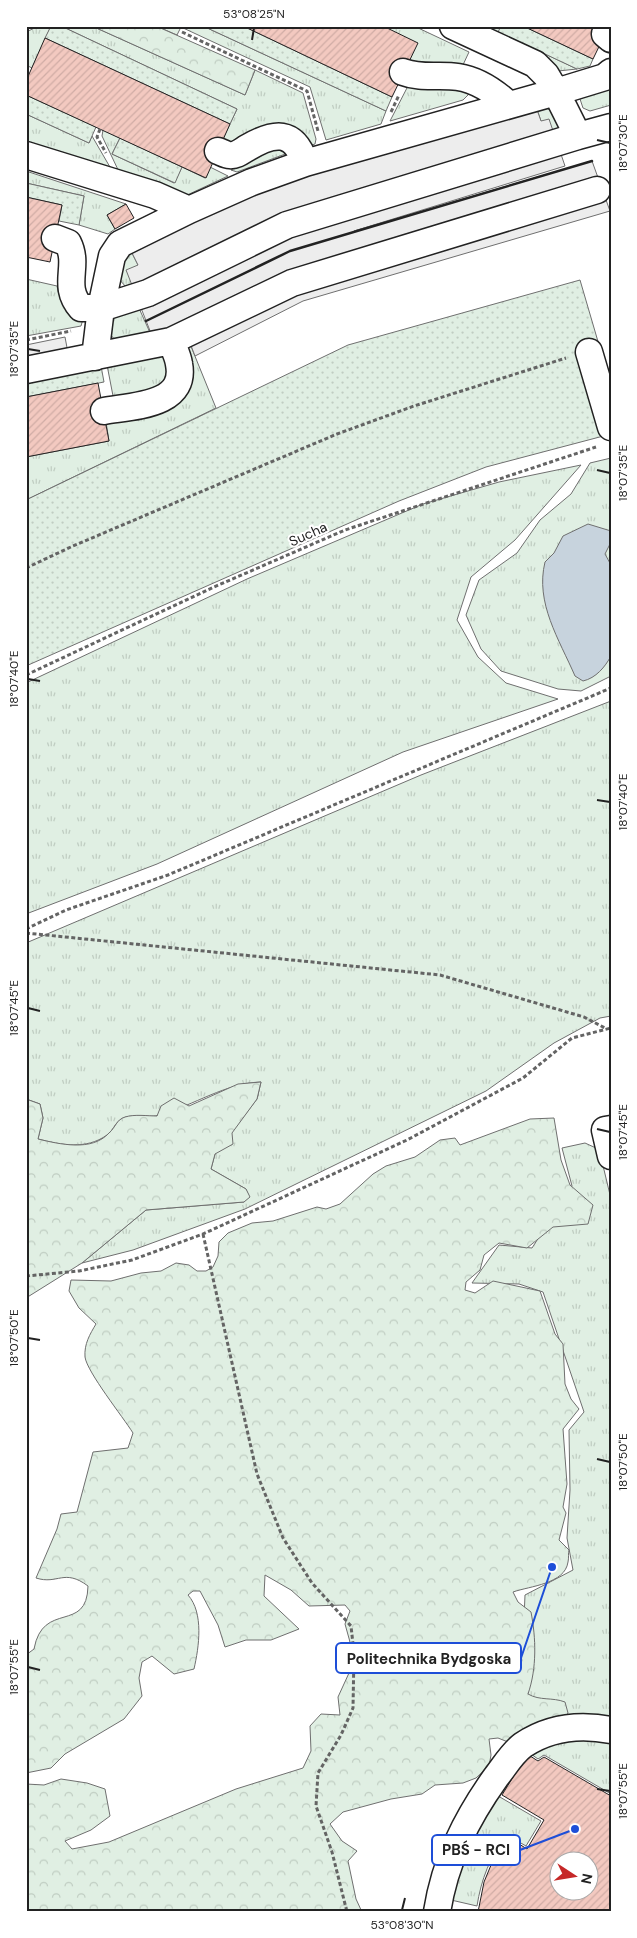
<svg xmlns="http://www.w3.org/2000/svg" width="637" height="1938" font-family="'DM Sans',sans-serif">
  <style>
    .grass { fill: url(#grass-tufts); stroke: #6f6f6f }
    .forest { fill: url(#forest-crowns); stroke: #6f6f6f }
    .garden { fill: url(#garden-dots); stroke: #6f6f6f }
    .parking { fill: #ededed; stroke: #6f6f6f }
    .water { fill: #c7d3dd; stroke: #6f6f6f }
    .building { fill: url(#building-hatch); stroke: #222; fill-rule: evenodd }
    .lines { fill: none; stroke-linecap: round; stroke-linejoin: round }
    .minor-casing { stroke: #222; stroke-width: 29 }
    .path { stroke: #646464; stroke-width: 3; stroke-dasharray: 4 2.5; stroke-linecap: butt }
    .minor { stroke: #fff; stroke-width: 26 }
    .wall { stroke: #222; stroke-width: 2.5 }
    .ticks { fill: none; stroke: #222; stroke-width: 2 }
    .labels { text-anchor: middle; stroke-width: 4; stroke-linejoin: round; paint-order: stroke }
    .street-label { font-size: 14px; fill: #222; stroke: #fff }
    .leader { fill: none; stroke: #1d4ed8; stroke-width: 2 }
    .callout-dot { fill: #1d4ed8; stroke: #fff; stroke-width: 2 }
    .callout { fill: #fff; stroke: #1d4ed8; stroke-width: 2 }
    .callout-label { font-size: 15px; text-anchor: middle; font-weight: bold; fill: #222 }
    .neatline { fill: none; stroke: #222; stroke-width: 2 }
    .ticks-label { font-size: 12px; text-anchor: middle; fill: #222 }
  </style>
  <defs>
    <pattern id="grass-tufts" width="24" height="20" patternUnits="userSpaceOnUse" patternTransform="scale(1.25)"><rect width="24" height="20" fill="#e0efe3"/><path d="M3 7l-1-3M5 7V3M7 7l1-3M15 17l-1-3M17 17v-4M19 17l1-3" fill="none" stroke="#c0cdc2"/></pattern>
    <pattern id="forest-crowns" width="20" height="18" patternUnits="userSpaceOnUse" patternTransform="scale(1.25)"><rect width="20" height="18" fill="#e0efe3"/><path d="M2 6a3 3 0 1 1 6 0M12 15a3 3 0 1 1 6 0" fill="none" stroke="#c0cdc2"/></pattern>
    <pattern id="garden-dots" width="8" height="8" patternUnits="userSpaceOnUse" patternTransform="scale(1.25)"><rect width="8" height="8" fill="#e0efe3"/><path d="M2 2h.1M6 6h.1" fill="none" stroke="#c0cdc2" stroke-width="1.8" stroke-linecap="round"/></pattern>
    <pattern id="building-hatch" width="6" height="6" patternUnits="userSpaceOnUse" patternTransform="scale(1.25)"><rect width="6" height="6" fill="#f3c9c0"/><path d="M-1 1l2-2M0 6l6-6M5 7l2-2" fill="none" stroke="#d0aca5"/></pattern>
  </defs>
  <rect width="100%" height="100%" fill="#fff"/>
  <path class="grass" d="M39,26H51L32,68L26,65V32Z
    M61,26H92L245,95L255,70L303,93L316,139L315,144L306,147H231L221,143L237,109Z
    M156,26H203L386,111L381,124L326,140L310,87L181,27L177,35Z
    M383,26H414L469,52L462,67L418,64L409,61Z
    M486,26H501L499,32L577,69L558,71L488,34Z
    M409,84L460,88L470,93L463,100L390,121Z
    M611,86V105L590,111L583,108L579,96Z
    M535,104C552,107 555,114 560,130L553,136L541,121Z
    M26,114L89,143L92,136L114,174L26,146Z
    M103,130L120,138L112,154L174,183L182,167L205,178L210,167L228,176L185,196L121,176L102,136Z
    M280,146L288,153L237,172L231,170Z
    M26,171L126,204L107,215L115,229L108,234L79,225L84,196L26,183Z
    M131,251L138,265L133,285L126,287L118,278L122,258Z
    M26,279L57,286C60,304 68,309 83,319L81,326L26,336Z
    M138,306L152,337L115,340L110,334V318Z
    M188,339L216,408L26,500V457L109,441L106,422L164,410Z
    M158,353L168,359L166,385L114,401L107,365Z
    M611,458V676L581,691L558,689L501,671L481,649L466,615L479,580L517,553L540,520L571,494L590,463Z
    M581,465L515,540L471,577L457,620L478,657L506,683L558,699L403,752L157,864L26,914V683L247,579L423,504L499,482Z
    M611,701V1016L600,1018L554,1043L486,1091L245,1209L133,1250L82,1263L146,1210L244,1202L249,1197L246,1189L211,1169L215,1154L257,1099L261,1082C226,1083 194,1105 160,1115C149,1118 136,1114 126,1117C115,1120 115,1129 107,1135C86,1150 61,1145 38,1139L43,1118L40,1104L26,1099V943L421,775Z
    M585,1143L596,1148L600,1153L611,1199V1722L520,1714L525,1595L573,1570L567,1538L570,1490L569,1430L584,1412L543,1292L519,1284L472,1283L499,1245L532,1248L572,1186L562,1148Z
    M549,1739H611V1794L544,1755L538,1759L528,1752Z
    M493,1793L541,1821L526,1846L507,1835C490,1856 481,1880 477,1906L451,1900V1887Z"/>
  <path class="forest" d="M92,26H156L255,70L245,95Z
    M261,1082L257,1099L232,1133L233,1144L215,1154L211,1169L246,1189L250,1197L244,1202L146,1210L82,1263L26,1298V1099L40,1104L43,1118L38,1139C59,1144 92,1152 109,1133C116,1127 116,1120 125,1117C135,1114 147,1116 157,1116L161,1106L174,1098L189,1106L238,1084Z
    M554,1118L561,1160L570,1185L593,1205L588,1224L553,1227L527,1248L499,1243L484,1255L480,1270L466,1282L465,1290L475,1293L493,1281L540,1291L555,1334L563,1344L565,1384L571,1399L579,1409L563,1429L567,1484L563,1507L566,1513L559,1540L569,1550C568,1553 569,1558 568,1562C565,1584 530,1586 513,1592L518,1602L531,1612C536,1638 537,1668 528,1694C540,1701 552,1697 565,1702L568,1713L559,1730L508,1742L498,1738L489,1739L491,1755L489,1766L476,1778L463,1783L435,1785L422,1794L391,1799L343,1812L330,1824L342,1841L357,1851L348,1861L356,1899L362,1912H26V1784L44,1785L61,1779L87,1783L105,1789L110,1816L91,1830L65,1841L72,1849L109,1842L236,1789L303,1768L311,1751L310,1726L321,1714L340,1715L338,1697L349,1673L343,1664L339,1646L350,1642L345,1624L350,1611L345,1605L309,1606L291,1590L265,1575L264,1596L299,1629L271,1640H246L225,1647L218,1625L200,1591H193L188,1595C204,1613 199,1647 194,1669L174,1674L152,1656L142,1662L139,1678L142,1696L124,1719L65,1754L51,1768L26,1773V1655L34,1649C43,1600 87,1634 88,1586C64,1568 58,1585 36,1578L57,1529L61,1514L77,1512L93,1452L128,1448L133,1433C123,1417 87,1372 85,1357C84,1344 90,1334 96,1324L79,1308L69,1291L71,1280L111,1281L141,1273L161,1271L176,1263L189,1265L197,1271H206L213,1267L218,1256L219,1242L228,1233L252,1223L273,1221L317,1207L326,1209L340,1204L373,1174L386,1166L415,1157L440,1140L455,1138L460,1145L530,1119Z"/>
  <path class="garden" d="M51,26H61L237,109L230,124L45,38Z
    M203,26H243L392,97L386,111Z
    M501,26H523L593,59L590,66L577,69L498,32Z
    M26,95L96,127L89,143L26,114Z
    M120,138L182,167L175,183L112,154Z
    M26,183L84,196L79,225L59,221L62,205L26,197Z
    M580,280L611,386V434L486,467L399,501L26,666V500L348,345Z
    M101,366L104,382L26,397V380Z"/>
  <path class="parking" d="M535,104L541,121L549,119L565,166L354,231L592,161L610,211L303,301L195,356L187,335L156,346L126,270L138,265L131,251L284,179Z
    M65,337L68,353L26,362V345Z"/>
  <path class="water" d="M588,524L611,531V542L605,554L611,565C611,576 613,651 611,656C605,667 596,678 583,681L575,676C559,639 535,603 545,562L554,553L563,536Z"/>
  <path class="building" d="M243,26H383L418,43L392,97Z
    M523,26H609L593,59Z
    M45,38L230,124L206,178L26,95V81Z
    M26,197L62,205L50,262L26,257Z
    M126,204L134,218L115,229L107,215Z
    M98,383L109,441L26,457V397Z
    M527,1754L538,1761L544,1757L611,1796V1912H478L484,1882L496,1853L508,1837L527,1849L544,1820L502,1795ZM560,1860H590V1890H560Z"/>
  <g class="lines">
    <defs>
      <path id="minor" d="M453,26L535,64L546,75L556,92L605,77L611,72
        M605,34L611,39
        M403,72C421,79 440,74 458,77C477,80 495,92 509,105
        M218,151C221,152 226,155 229,155C236,156 242,151 247,148C274,132 294,129 305,163
        M26,155L155,195L189,210
        M55,238L68,243C80,267 61,285 81,308H101L148,293L287,225L578,136
        M171,341L292,283L597,190
        M589,352L611,427
        M95,357L101,308L112,256L120,244L189,210L252,182L305,163L556,92L578,136L611,127
        M26,370L171,341C174,349 178,356 179,364C187,406 132,406 104,411
        M611,1129L605,1130L611,1156
        M437,1912C445,1861 466,1819 496,1777C504,1767 512,1753 523,1745C550,1727 580,1724 611,1730"/>
    </defs>
    <use href="#minor" class="minor-casing"/>
    <path class="path" d="M182,32L307,91L318,131
      M391,112L399,95
      M100,129L97,137L106,153
      M26,340L71,331
      M26,568L73,546L337,434L414,406L566,358
      M26,675L214,587L345,530L596,447
      M26,929L66,910L168,875L611,688
      M26,933L440,975L584,1017L605,1028
      M203,1234L257,1474L283,1538L312,1583L351,1626L354,1653L353,1708L341,1735L318,1773L316,1806L332,1852L347,1912
      M26,1276L79,1271L132,1260L203,1234L407,1140L523,1078L572,1038L611,1028"/>
    <use href="#minor" class="minor"/>
    <path class="wall" d="M146,321L290,251L592,161"/>
  </g>
  <path class="ticks" d="M252,40L254,28M597,140L610,143M28,349L40,351M597,470L610,473M28,679L40,681M597,800L610,802M28,1008L40,1011M597,1129L610,1132M28,1338L40,1340M597,1459L610,1462M28,1667L40,1670M597,1789L610,1791M402,1910L405,1898"/>
  <g class="labels">
    <g class="street-label">
      <text transform="translate(308 534) rotate(-24)" y="5">Sucha</text>
    </g>
  </g>
  <path class="leader" d="M552 1567L521 1658M575 1829L520 1850"/>
  <g class="callout-dot">
    <circle cx="552" cy="1567" r="5"/>
    <circle cx="575" cy="1829" r="5"/>
  </g>
  <g class="callout">
    <rect x="336" y="1643" width="185" height="30" rx="5"/>
    <rect x="432" y="1835" width="88" height="30" rx="5"/>
  </g>
  <g class="callout-label">
    <text x="429" y="1664">Politechnika Bydgoska</text>
    <text x="476" y="1855">PBŚ - RCI</text>
  </g>
  <rect width="637" height="1938" fill="none" stroke="#ffffff" stroke-width="55"/>
  <g transform="translate(574 1876) rotate(102)"><circle r="24" fill="#ffffff" stroke="#a7a7a7"/>
  <path d="M0-4L9 19L0 12L-9 19Z" fill="#c62828"/>
  <text y="-8" font-size="14" font-weight="bold" text-anchor="middle" fill="#222222">N</text>
  </g>
  <rect x="28" y="28" width="582" height="1882" class="neatline"/>
  <g class="ticks-label">
    <text x="254" y="18">53°08'25"N</text>
    <text transform="translate(623 143) rotate(-90)" y="4">18°07'30"E</text>
    <text transform="translate(14 349) rotate(-90)" y="4">18°07'35"E</text>
    <text transform="translate(623 473) rotate(-90)" y="4">18°07'35"E</text>
    <text transform="translate(14 679) rotate(-90)" y="4">18°07'40"E</text>
    <text transform="translate(623 802) rotate(-90)" y="4">18°07'40"E</text>
    <text transform="translate(14 1008) rotate(-90)" y="4">18°07'45"E</text>
    <text transform="translate(623 1132) rotate(-90)" y="4">18°07'45"E</text>
    <text transform="translate(14 1338) rotate(-90)" y="4">18°07'50"E</text>
    <text transform="translate(623 1462) rotate(-90)" y="4">18°07'50"E</text>
    <text transform="translate(14 1667) rotate(-90)" y="4">18°07'55"E</text>
    <text transform="translate(623 1791) rotate(-90)" y="4">18°07'55"E</text>
    <text x="402" y="1929">53°08'30"N</text>
  </g>
</svg>
